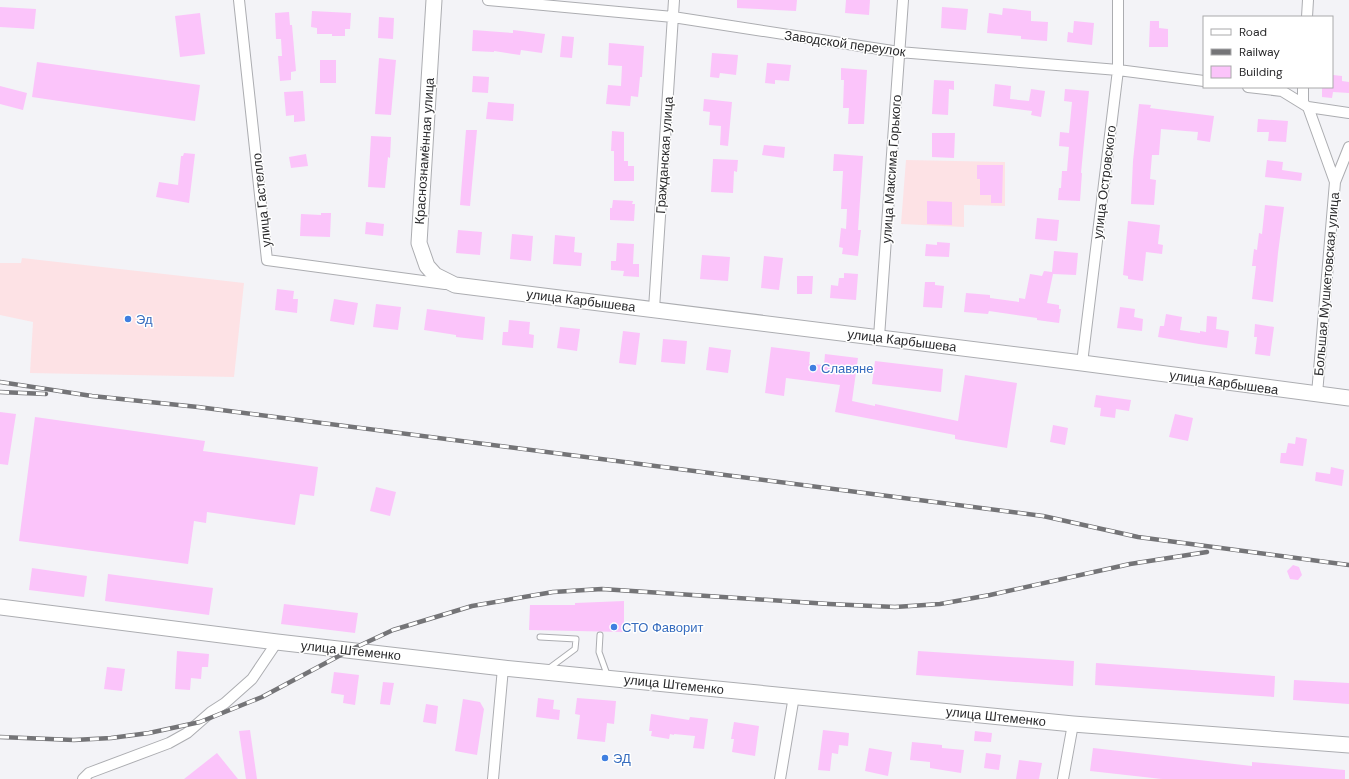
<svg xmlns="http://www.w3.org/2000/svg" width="1349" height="779" font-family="'DM Sans',sans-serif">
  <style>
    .commercial { fill: #fde2e5 }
    .building { fill: #fbc4fa }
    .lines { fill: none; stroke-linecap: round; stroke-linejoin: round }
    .service-casing { stroke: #acadb1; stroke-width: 7 }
    .minor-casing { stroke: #acadb1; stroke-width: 12 }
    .secondary-casing { stroke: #acadb1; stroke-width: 17 }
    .service { stroke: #fff; stroke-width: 5 }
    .minor { stroke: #fff; stroke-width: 10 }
    .secondary { stroke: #fff; stroke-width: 15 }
    .rail-casing { stroke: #747477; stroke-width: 4.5 }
    .rail { stroke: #fff; stroke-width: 3; stroke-dasharray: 9; stroke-linecap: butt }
    .shop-dot { fill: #3f7fe0; stroke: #fff; stroke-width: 1.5 }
    .labels { text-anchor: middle; stroke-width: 3; stroke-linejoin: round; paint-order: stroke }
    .street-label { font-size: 13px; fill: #2a2a2c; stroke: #fff }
    .shop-label { font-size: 13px; fill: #366cbe; stroke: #fff; text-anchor: start }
  </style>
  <rect width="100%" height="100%" fill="#f3f3f7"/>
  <path class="commercial" d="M906,160L1005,162V206L964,205V227L901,224Z
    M22,258L244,283L234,377L30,373L33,322L0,315V263H21Z"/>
  <path class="building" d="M737,0H797L796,11L737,8Z
    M846,0H870L869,15L845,13Z
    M0,7L36,9L34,29L0,27Z
    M942,7L968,9L966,30L941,28Z
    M1003,8L1031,11V21L1048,22L1047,41L1021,39V36L987,33L989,13L1002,15Z
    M312,11L351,13L350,29H345V36H332V34H317V28L311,27Z
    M289,12L290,25H292L296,71L291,72V80L280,81L278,56H282L281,39H276L275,13Z
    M200,13L205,54L180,57L175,16Z
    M379,17L394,18L393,39L378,38Z
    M1074,21L1094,23L1092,45L1067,42L1068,32L1073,33Z
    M1150,21H1159V28L1168,29V47H1149Z
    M473,30L513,33V30L545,34L542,53L521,50L520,55L494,51V52L472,51Z
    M562,36L574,37L572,58L560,57Z
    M609,43L644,46L642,77H640L638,97L631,96L630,106L606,104L608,85L621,86L622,66L608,65Z
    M712,53L738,55L736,75L720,73L719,78L710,77Z
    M379,58L396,60L391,115L375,114Z
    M320,60H336V83H320Z
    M37,62L200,85L195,121L32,97Z
    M767,63L791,65L789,81L775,80V84L765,83Z
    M841,68L867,70L864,124H848L849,108H843L844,80H841Z
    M1333,75L1342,76V81L1349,82V93L1333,92L1332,98L1322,97V87H1332Z
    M473,76L489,77L488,93L472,92Z
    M934,80L954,81V90L949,89L948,115L932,114Z
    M995,84L1011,86L1010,99L1029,101L1031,89L1045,91L1041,117L1031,115L1032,111L993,106Z
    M0,86L27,93L23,110L0,104Z
    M1065,89L1089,91L1081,173H1082L1080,201L1058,200L1059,188H1061L1062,171H1067L1069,147L1059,146L1060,132L1069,133L1072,102L1064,101Z
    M303,91L305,121L294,122V115L286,116L284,92Z
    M704,99L732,102L728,146L720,145L721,126L709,125L710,112L703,111Z
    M488,102L514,104L513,121L486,119Z
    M1139,104L1151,105L1150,108L1214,116L1210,142L1197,140L1198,132L1161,129L1159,155H1152L1150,179L1156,180L1154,205L1131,204L1133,161Z
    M1258,119L1288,121L1286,142L1268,141L1269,132H1257Z
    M466,130H477L470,206L460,205Z
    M612,131L624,132V161H628V166H634V181H614V151H611Z
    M932,133H955L954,158L932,157Z
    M371,136L391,137L390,158L388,157L385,188L368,187Z
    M764,145L785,147L784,158L762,155Z
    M184,153L195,154L189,203L156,197L159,182L178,185L181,156H183Z
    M306,154L308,166L291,168L289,157Z
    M834,154L863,156L858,230H861L858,256L842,254L843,248L839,247L841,228L846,229L847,209H841L843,171H833Z
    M713,159L738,160L737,172L734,171L733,193L711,192Z
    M1267,160L1283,162L1282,170L1302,173L1301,181L1265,177Z
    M977,165H1003L1002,203H991V195H980V179H977Z
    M613,200L633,201L632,204H635L634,221L610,220V208H612Z
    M927,201L952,202V225L927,224Z
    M1265,205L1284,207L1278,253L1273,302L1252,299L1256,266H1252L1254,249L1257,250L1259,233L1262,234Z
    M321,213H331L330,237L300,236L301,214L321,215Z
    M1037,218L1059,220L1057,241L1035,239Z
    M1128,221L1160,225L1158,244L1163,245L1162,254L1146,252L1143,281L1128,279V276L1123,275Z
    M366,222L384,224L383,236L365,234Z
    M458,230L482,232L480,255L456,253Z
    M512,234L533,236L531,261L510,259Z
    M555,235L575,237L574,252L582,253L581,266L553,264Z
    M937,242L950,243L949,257L925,256L926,244L937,245Z
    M617,243L634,244L633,264H639V277L623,276L624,271L611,270V261H616Z
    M1054,251L1078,253L1076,275L1053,274L1047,303L1059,305V309H1061L1059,323L1037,320V318L989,311L988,314L964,312L966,293L990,295V298L1019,302V298L1025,299L1030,274L1042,276L1044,271L1052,272Z
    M702,255L730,257L728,281L700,279Z
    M764,256L783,258L779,290L761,288Z
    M844,273L858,274L856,300L830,298L831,285L838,286L839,278H844Z
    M797,276H813L812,294H797Z
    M925,282H935V285L944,286L942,308L923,307Z
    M277,289L294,291L293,299H298L297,313L275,310Z
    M334,299L358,303L354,325L330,321Z
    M376,304L401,307L398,330L373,327Z
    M1120,307L1135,309L1134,317L1143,319L1142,331L1117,328Z
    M427,309L485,317L483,340L456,337V335L424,330Z
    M1166,314L1182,317L1180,330L1200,333V331L1206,332L1207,316L1217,317L1216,329L1229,331L1227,348L1199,344L1158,337L1160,326H1164Z
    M509,320L530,322L529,334L534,335L533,348L502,345L503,332H508Z
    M1255,324L1274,327L1270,356L1255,354L1257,337H1254Z
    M560,327L580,329L577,351L557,348Z
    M623,331L640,333L636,365L619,363Z
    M663,339L687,341L685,364L661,362Z
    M709,347L731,350L728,373L706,370Z
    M771,347L810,352L809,364L824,365L825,354L858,358L852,401L875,406V404L958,421L965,375L1017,383L1007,448L955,439V435L835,412L840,385L786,378L784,396L765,393Z
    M875,361L943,369L941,392L872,384Z
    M1096,395L1131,400L1129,411L1116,409L1115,418L1100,416L1101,408L1094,407Z
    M0,412L16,414L8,465L0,464Z
    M1175,414L1193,418L1188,441L1169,437Z
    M35,417L205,441L203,451L318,467L314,496L300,494L295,525L207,512L206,523L194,521L188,564L19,541Z
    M1053,425L1068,428L1065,445L1050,442Z
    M1296,437L1307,439L1303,466L1280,463L1281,453H1286L1288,443L1295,444Z
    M1331,467L1344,470L1342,486L1315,481L1316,472L1330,474Z
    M376,487L396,492L390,516L370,511Z
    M1293,565L1299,567L1302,575L1298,580L1290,579L1287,571Z
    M32,568L87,576L84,597L29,590Z
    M108,574L213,588L209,615L105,601Z
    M624,601V632L529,630L530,605H575V603Z
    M284,604L358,613L355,633L281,624Z
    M177,651L209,654L208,667H202L201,679L191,678L190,690L175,689Z
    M918,651L1074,661L1073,686L916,675Z
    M1096,663L1275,676L1274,697L1095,685Z
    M107,667L125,669L122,691L104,689Z
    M334,672L359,675L355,705L343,703L344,695L331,693Z
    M1294,680L1349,683V704L1293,700Z
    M383,682L394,683L390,705L380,704Z
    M538,698L554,700L553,709L560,710L559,720L536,717Z
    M577,698L616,701L614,724L607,723L605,742L577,739L580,715L575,714Z
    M463,699L480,702L484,709L477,755L455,751Z
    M426,704L438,706L436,724L423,722Z
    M651,714L689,720L690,717L708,719L704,749L693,748L695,736L674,734V735L670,734L669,739L651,736L652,731H649Z
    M734,722L759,726L755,756L732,752L734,739H731Z
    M250,730L257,779H246L239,731Z
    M823,730L849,733L848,746L839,745L838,754L832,753L830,771L818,770Z
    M975,731L992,733L991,742L974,741Z
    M912,742L942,745V748L964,750L961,773L930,768V762L910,760Z
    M869,748L892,752L888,776L865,771Z
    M1093,748L1252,766V762L1345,770V779H1162L1090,771Z
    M217,753L238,779H184Z
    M986,753L1001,755L999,770L984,768Z
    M1019,760L1042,763L1039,779H1016Z"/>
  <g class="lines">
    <defs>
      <path id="service" d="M600,635L599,652L608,677
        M540,637L576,639L575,649L548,669"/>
      <path id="minor" d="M239,0L267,260L445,284
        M488,0L673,17L899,52L1118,70L1204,81
        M1307,17L1308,0
        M1248,87L1282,91L1308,107L1349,113
        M1303,104V87
        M1308,107L1335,182L1317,394
        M1335,182L1349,147
        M654,309L674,0
        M879,337L903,0
        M1082,363L1118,70V0
        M83,779L89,773L169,743L187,733L211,712L225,703L252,679L277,642
        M493,779L503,668
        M780,779L794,696
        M1063,779L1073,724"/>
      <path id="secondary" d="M434,0L419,243L427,266L435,275L455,285L1082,363L1349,398
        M0,607L277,642L503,668L1073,724L1349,745"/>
    </defs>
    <use href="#service" class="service-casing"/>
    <use href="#minor" class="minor-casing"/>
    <use href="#secondary" class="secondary-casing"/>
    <use href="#service" class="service"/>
    <use href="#minor" class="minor"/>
    <use href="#secondary" class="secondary"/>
    <defs>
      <path id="rail" d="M0,382L92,396L198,407L1043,516L1138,537L1349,565
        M0,392L46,394
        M0,737L74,740L111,738L149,733L200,722L262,697L350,650L393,630L472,606L553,592L602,589L829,604L895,607L940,604L990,595L1130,564L1207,552"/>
    </defs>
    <use href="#rail" class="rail-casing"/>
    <use href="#rail" class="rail"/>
  </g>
  <g class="shop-dot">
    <circle cx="128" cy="319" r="4"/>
    <circle cx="813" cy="368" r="4"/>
    <circle cx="614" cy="627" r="4"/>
    <circle cx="605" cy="758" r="4"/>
  </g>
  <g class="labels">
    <g class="street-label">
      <text transform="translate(845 43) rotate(8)" y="5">Заводской переулок</text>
      <text transform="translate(424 151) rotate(-86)" y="5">Краснознамённая улица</text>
      <text transform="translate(664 155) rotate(-86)" y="5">Гражданская улица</text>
      <text transform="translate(891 169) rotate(-86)" y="5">улица Максима Горького</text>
      <text transform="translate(1104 182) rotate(-83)" y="5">улица Островского</text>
      <text transform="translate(261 200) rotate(-96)" y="5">улица Гастелло</text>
      <text transform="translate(1326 284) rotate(-85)" y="5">Большая Мушкетовская улица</text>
      <text transform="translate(581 300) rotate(7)" y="5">улица Карбышева</text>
      <text transform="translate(902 340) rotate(7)" y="5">улица Карбышева</text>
      <text transform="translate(1224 382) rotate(8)" y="5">улица Карбышева</text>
      <text transform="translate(351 650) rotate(6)" y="5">улица Штеменко</text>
      <text transform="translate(674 684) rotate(6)" y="5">улица Штеменко</text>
      <text transform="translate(996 716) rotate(6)" y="5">улица Штеменко</text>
    </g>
    <g class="shop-label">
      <text x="136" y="324">Эд</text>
      <text x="821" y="373">Славяне</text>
      <text x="622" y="632">СТО Фаворит</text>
      <text x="613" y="763">ЭД</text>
    </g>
  </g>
  <rect x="1203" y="16" width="130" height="72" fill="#ffffff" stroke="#aaaaab"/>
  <rect x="1211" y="29" width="20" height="6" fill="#ffffff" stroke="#aaaaab"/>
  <text x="1239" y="36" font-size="12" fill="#2a2a2c">Road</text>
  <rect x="1211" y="49" width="20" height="6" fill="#747477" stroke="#aaaaab"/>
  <text x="1239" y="56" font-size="12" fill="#2a2a2c">Railway</text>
  <rect x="1211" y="66" width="20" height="12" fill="#fbc4fa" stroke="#aaaaab"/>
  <text x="1239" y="76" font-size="12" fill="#2a2a2c">Building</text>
</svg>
